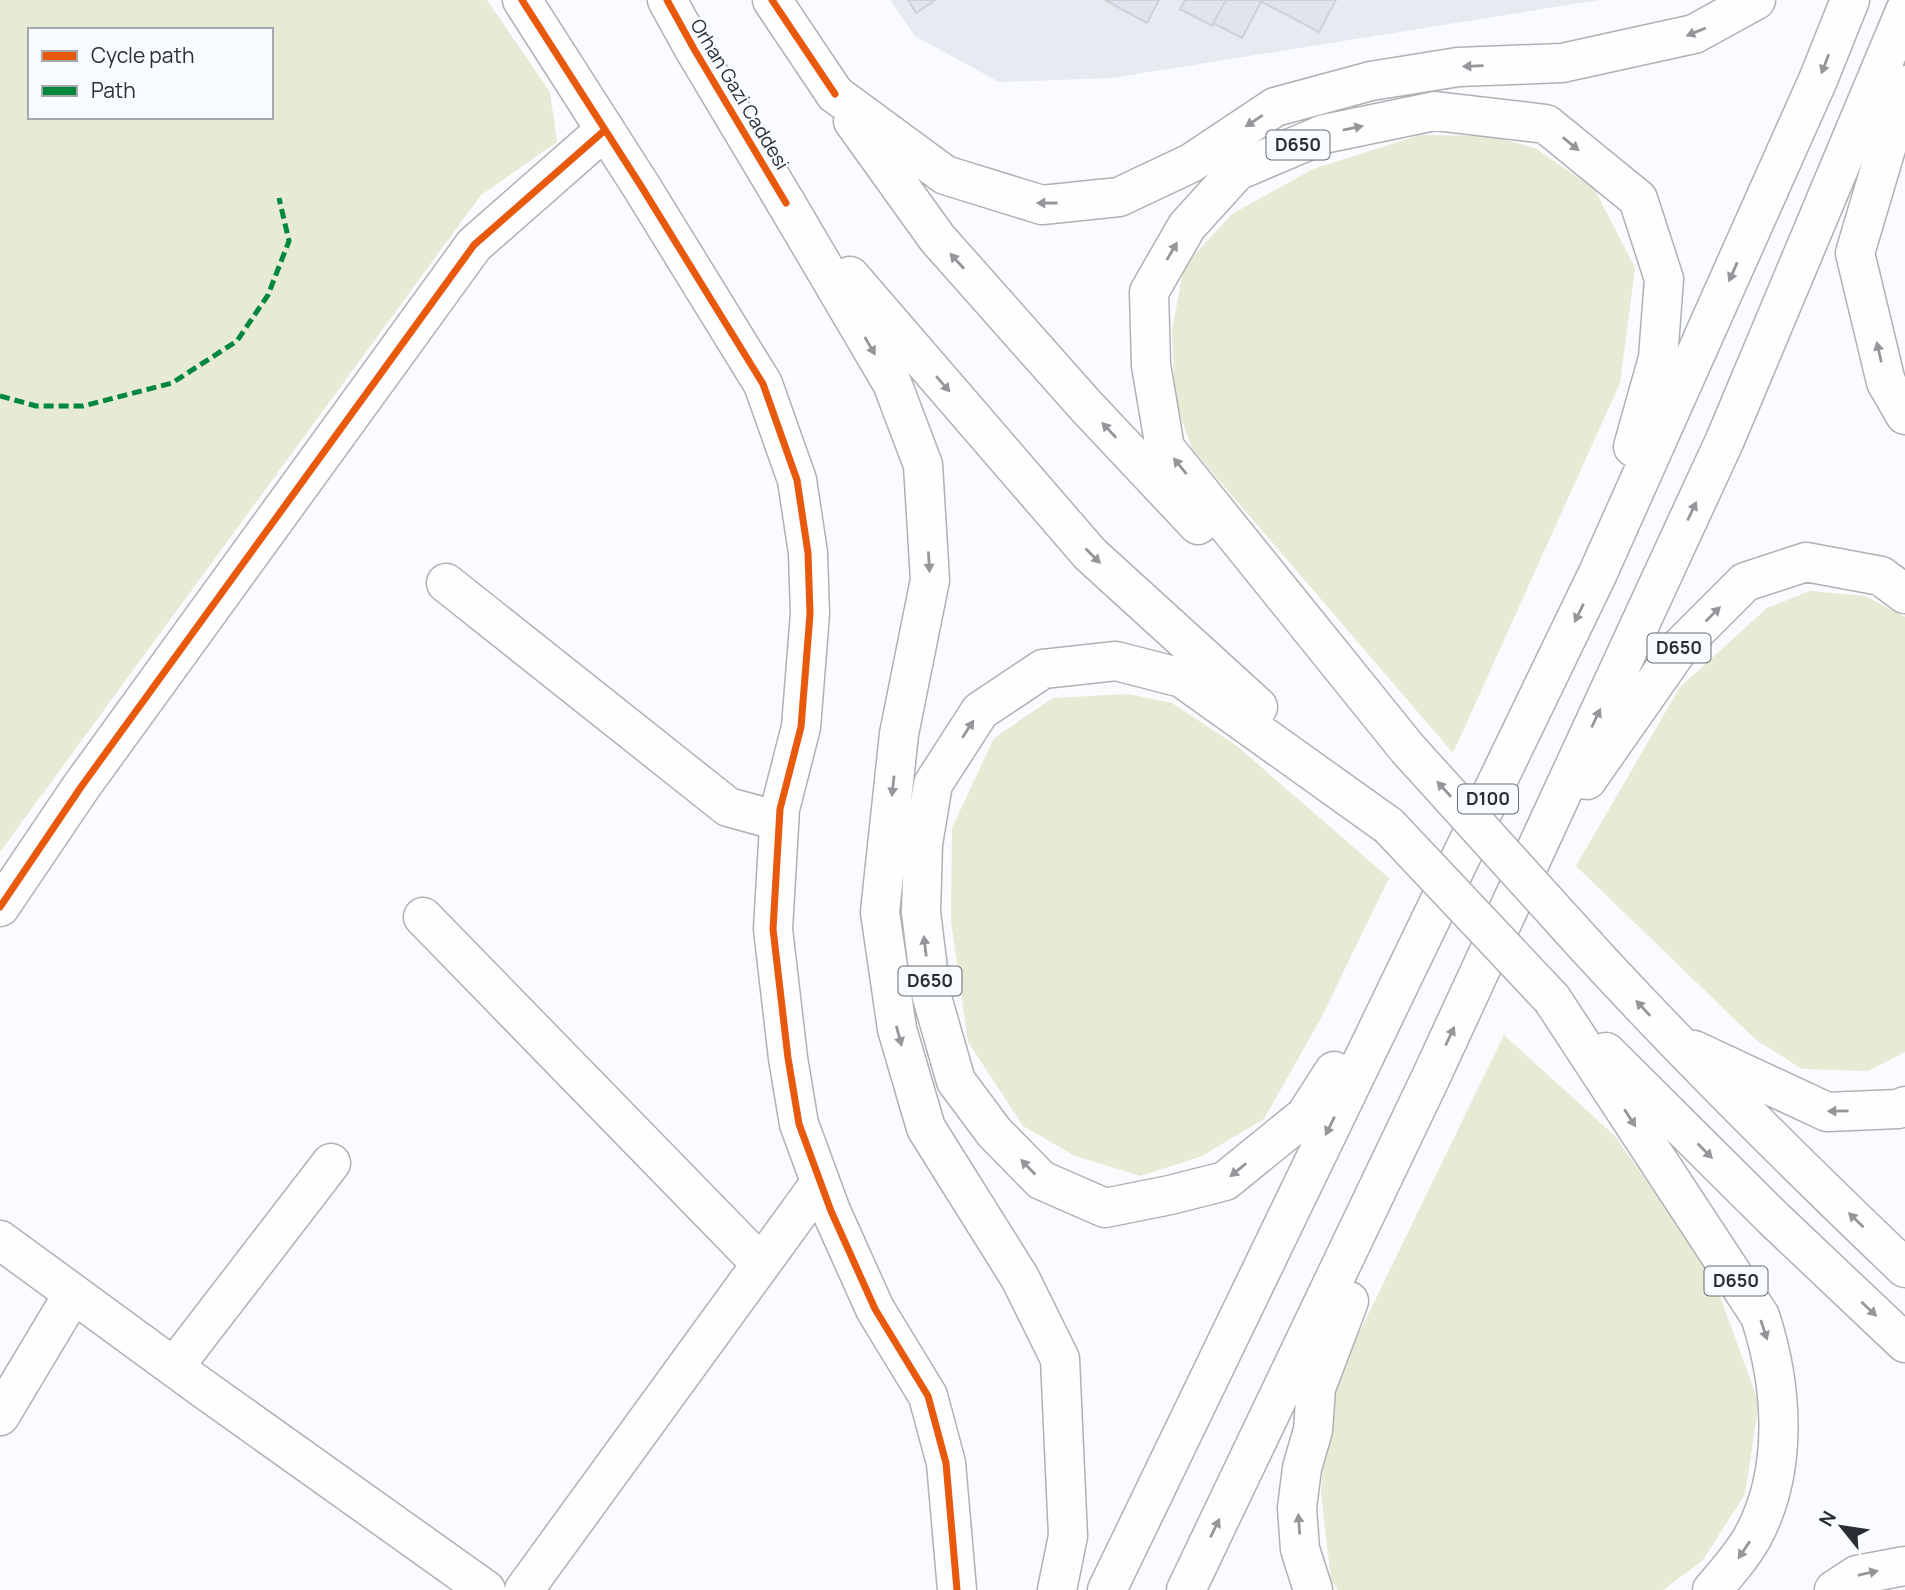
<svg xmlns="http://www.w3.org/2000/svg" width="1905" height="1590" font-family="Manrope,sans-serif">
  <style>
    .built { fill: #e5ebf1 }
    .green { fill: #e7ead4; fill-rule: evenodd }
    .building { fill: #e0e5ed; stroke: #ced1d6; stroke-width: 2 }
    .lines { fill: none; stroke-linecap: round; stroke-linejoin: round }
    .street-casing { stroke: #aeb1b5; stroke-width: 41 }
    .secondary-casing { stroke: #aeb1b5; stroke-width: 41 }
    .primary-casing { stroke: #aeb1b5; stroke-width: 41 }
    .highway-casing { stroke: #aeb1b5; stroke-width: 41 }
    .street { stroke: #fefeff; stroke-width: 38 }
    .secondary { stroke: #fefeff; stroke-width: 38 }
    .primary { stroke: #fefeff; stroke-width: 38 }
    .highway { stroke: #fefeff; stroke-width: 38 }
    .highway-bridge-casing { stroke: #aeb1b5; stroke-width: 41; stroke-linecap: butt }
    .highway-bridge { stroke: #fefeff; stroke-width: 38 }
    .quiet { stroke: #00873e; stroke-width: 5; stroke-dasharray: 10 5; stroke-linecap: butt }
    .cycleway-casing { stroke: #f8fbff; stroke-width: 11 }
    .cycleway { stroke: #e8590c; stroke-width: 7 }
    .oneway { fill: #94969a }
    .labels { text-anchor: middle; stroke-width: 5; stroke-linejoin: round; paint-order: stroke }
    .shield { fill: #f8fbff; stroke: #676c71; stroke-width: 2 }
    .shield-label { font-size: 18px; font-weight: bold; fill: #292e34 }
    .street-label { font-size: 19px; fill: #292e34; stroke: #f8fbff }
  </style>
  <rect width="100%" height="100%" fill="#f9fbfe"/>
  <path class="built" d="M890,0H1599L1112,78L999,82L915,36Z"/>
  <path class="green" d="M0,0H487L550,92L557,142L481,195L0,852ZM30,30H271V117H30Z
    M1420,135L1491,136L1535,148L1594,188L1635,268L1620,383L1453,753L1192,449L1175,400L1172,330L1184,266L1232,214L1313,169Z
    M1810,591L1865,596L1905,617V1052L1868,1071L1802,1069L1755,1039L1576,866L1680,687L1767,608Z
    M1128,694L1172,703L1237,746L1389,878L1321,1018L1264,1119L1202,1156L1141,1176L1075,1156L1023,1126L968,1042L951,921L952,828L994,738L1053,698Z
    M1504,1035L1615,1136L1712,1275L1759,1403L1745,1494L1703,1560L1663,1590H1338L1331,1580L1321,1492L1328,1397Z"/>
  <path class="building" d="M908,0H935L916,13Z
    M1105,0H1159L1147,23Z
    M1185,0H1226L1212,26L1180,9Z
    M1226,0H1262L1242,38L1213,23Z
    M1262,0H1336L1319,32L1262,2Z"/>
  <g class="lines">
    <defs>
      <path id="street" d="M446,583L728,807L779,821
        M0,907L81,787L474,245L605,130
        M423,917L761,1264
        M174,1367L331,1163
        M0,1416L73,1294
        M524,1590L820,1183"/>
      <path id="secondary" d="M522,0L641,186L763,384L797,480L808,553L810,614L801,727L780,809L773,929L788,1058L799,1124L831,1211L875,1309L928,1396L946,1463L957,1590
        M0,1240L201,1387L486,1590"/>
      <path id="primary" d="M667,0L694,49L786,203
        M772,0L835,94"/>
      <path id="highway" d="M1905,85L1855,253L1886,382L1905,415
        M835,94L945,175L1042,205L1119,197L1191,163L1275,107L1371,81L1458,67L1562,63L1694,34L1756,0
        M853,121L937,238L1086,406L1198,525
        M786,203L892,383L923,465L930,580L899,734L880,912L897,1029L926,1128L1020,1278L1060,1359L1068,1536L1057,1590
        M850,276L1090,554L1258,707
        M1407,748L1165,448L1151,365L1149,292L1187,226L1237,171L1324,134L1435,111L1546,124L1638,199L1664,279L1658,358L1633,447
        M1587,780L1680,647L1745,582L1806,562L1881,576L1905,594
        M1588,948C1690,1059 1796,1164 1905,1268
        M1552,999L1760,1316C1783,1386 1789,1471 1752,1538C1741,1557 1726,1574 1712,1590
        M1694,1050L1827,1112L1898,1109L1905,1106
        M1606,1052L1774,1219L1905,1343
        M1334,1071L1305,1116L1225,1181L1170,1195L1105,1208L1041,1180L994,1132L956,1081L931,994L921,912L923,844L933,784L980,711L1043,669L1116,661L1182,678L1389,826
        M1107,1590L1598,573L1818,80L1850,0
        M1186,1590L1431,1077L1725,440L1905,11
        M1313,1590L1300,1549L1297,1508L1302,1468L1313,1430L1316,1388L1349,1301
        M1834,1590L1857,1575L1905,1566"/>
    </defs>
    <use href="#street" class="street-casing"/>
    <use href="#secondary" class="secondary-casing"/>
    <use href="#primary" class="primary-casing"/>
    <use href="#highway" class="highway-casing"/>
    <use href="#street" class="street"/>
    <use href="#secondary" class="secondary"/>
    <use href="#primary" class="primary"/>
    <use href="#highway" class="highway"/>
    <defs>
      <path id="highway-bridge" d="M1407,748L1588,948
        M1389,826L1552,999"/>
    </defs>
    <use href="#highway-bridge" class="highway-bridge-casing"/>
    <use href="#highway-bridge" class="highway-bridge"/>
    <path class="quiet" d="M0,396L36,406H83L172,383L237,341L268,295L289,241L279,198"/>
    <defs>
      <path id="cycleway" d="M522,0L641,186L763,384L797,480L808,553L810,614L801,727L780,809L773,929L788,1058L799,1124L831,1211L875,1309L928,1396L946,1463L957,1590
        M667,0L694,49L786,203
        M772,0L835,94
        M0,907L81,787L474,245L605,130"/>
    </defs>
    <use href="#cycleway" class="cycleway-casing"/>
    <use href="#cycleway" class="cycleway"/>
  </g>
  <defs><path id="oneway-solid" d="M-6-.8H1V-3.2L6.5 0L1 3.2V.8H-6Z" transform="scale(1.75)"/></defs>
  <g class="oneway">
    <use href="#oneway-solid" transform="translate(1696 32) rotate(158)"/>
    <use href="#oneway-solid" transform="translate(1825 64) rotate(111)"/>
    <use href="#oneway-solid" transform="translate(1473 66) rotate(178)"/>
    <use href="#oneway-solid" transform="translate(1254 121) rotate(146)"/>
    <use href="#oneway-solid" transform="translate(1353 128) rotate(-12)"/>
    <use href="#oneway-solid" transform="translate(1571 144) rotate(39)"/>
    <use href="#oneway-solid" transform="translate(1047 203) rotate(-180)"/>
    <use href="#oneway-solid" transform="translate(1172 251) rotate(-60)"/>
    <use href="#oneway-solid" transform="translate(957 261) rotate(-132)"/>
    <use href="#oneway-solid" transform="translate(1733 272) rotate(114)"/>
    <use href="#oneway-solid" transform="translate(870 346) rotate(60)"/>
    <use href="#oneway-solid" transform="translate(1879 352) rotate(-103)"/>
    <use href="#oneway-solid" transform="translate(943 384) rotate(49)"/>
    <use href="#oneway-solid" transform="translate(1109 430) rotate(-133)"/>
    <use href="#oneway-solid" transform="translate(1180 466) rotate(-129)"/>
    <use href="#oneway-solid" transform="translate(1692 511) rotate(-65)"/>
    <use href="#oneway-solid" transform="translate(1093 556) rotate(45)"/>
    <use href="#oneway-solid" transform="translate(929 562) rotate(87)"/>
    <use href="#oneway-solid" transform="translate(1579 613) rotate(116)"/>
    <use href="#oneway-solid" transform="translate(1713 614) rotate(-45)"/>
    <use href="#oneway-solid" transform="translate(1596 718) rotate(-65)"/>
    <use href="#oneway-solid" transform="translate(968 729) rotate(-57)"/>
    <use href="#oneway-solid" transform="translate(893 786) rotate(96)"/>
    <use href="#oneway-solid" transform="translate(1444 789) rotate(-132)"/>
    <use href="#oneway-solid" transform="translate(925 946) rotate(-97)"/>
    <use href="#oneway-solid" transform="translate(1643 1008) rotate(-133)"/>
    <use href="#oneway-solid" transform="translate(899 1036) rotate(75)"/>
    <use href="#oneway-solid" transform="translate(1450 1036) rotate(-65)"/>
    <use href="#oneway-solid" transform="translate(1838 1111) rotate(179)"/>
    <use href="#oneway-solid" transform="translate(1630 1118) rotate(57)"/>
    <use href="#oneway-solid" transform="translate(1330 1126) rotate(116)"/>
    <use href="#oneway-solid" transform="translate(1705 1151) rotate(45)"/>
    <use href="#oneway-solid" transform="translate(1028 1167) rotate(-134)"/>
    <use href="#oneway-solid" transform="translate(1238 1170) rotate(141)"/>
    <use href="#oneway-solid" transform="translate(1856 1220) rotate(-136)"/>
    <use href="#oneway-solid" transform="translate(1869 1309) rotate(43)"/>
    <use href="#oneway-solid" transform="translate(1764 1330) rotate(72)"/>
    <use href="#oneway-solid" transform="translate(1299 1524) rotate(-94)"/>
    <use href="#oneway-solid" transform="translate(1215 1528) rotate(-64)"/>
    <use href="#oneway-solid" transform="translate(1744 1550) rotate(124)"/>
    <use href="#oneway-solid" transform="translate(1868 1573) rotate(-13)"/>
  </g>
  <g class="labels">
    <g class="shield">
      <rect x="1266.5" y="130.5" width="63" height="29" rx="5"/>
      <rect x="1647.5" y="633.5" width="63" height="29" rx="5"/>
      <rect x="1458" y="784.5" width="60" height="29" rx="5"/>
      <rect x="898.5" y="966.5" width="63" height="29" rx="5"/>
      <rect x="1704.5" y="1266.5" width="63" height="29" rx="5"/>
    </g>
    <g class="shield-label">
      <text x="1298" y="151">D650</text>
      <text x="1679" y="654">D650</text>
      <text x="1488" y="805">D100</text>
      <text x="930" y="987">D650</text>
      <text x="1736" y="1287">D650</text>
    </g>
    <g class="street-label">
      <text transform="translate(740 94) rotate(59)" y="7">Orhan Gazi Caddesi</text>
    </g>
  </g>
  <rect x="28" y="28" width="245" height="91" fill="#f8fbff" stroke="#a5a9ae" stroke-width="2"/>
  <rect x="42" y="51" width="35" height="10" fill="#e8590c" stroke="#a5a9ae" stroke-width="2"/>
  <text x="91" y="63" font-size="21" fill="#292e34">Cycle path</text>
  <rect x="42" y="86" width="35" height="10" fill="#00873e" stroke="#a5a9ae" stroke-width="2"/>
  <text x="91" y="98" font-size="21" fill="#292e34">Path</text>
  <g transform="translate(1842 1527) rotate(300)" stroke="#f8fbff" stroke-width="5" paint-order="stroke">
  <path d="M0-5L12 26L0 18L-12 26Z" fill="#292e34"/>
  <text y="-10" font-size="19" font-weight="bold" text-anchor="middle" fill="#292e34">N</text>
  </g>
</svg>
